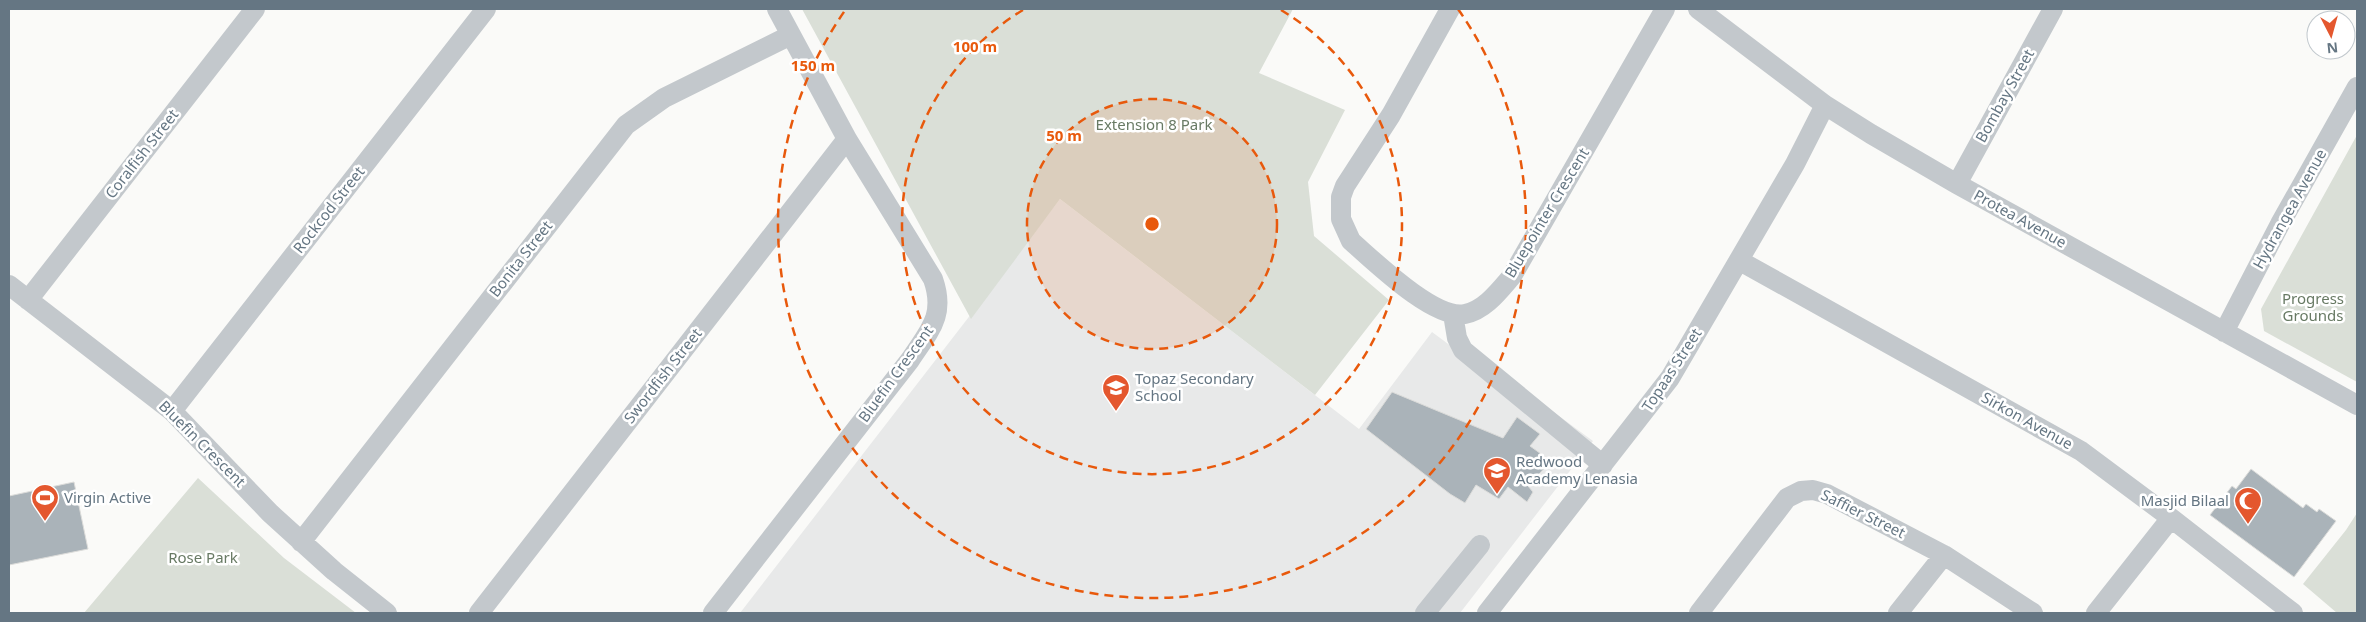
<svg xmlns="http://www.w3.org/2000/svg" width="2366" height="622" font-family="'Noto Sans',sans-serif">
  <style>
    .built { fill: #e8e9e9 }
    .green { fill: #dadfd7 }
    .building { fill: #aab3b9; stroke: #dcdcda }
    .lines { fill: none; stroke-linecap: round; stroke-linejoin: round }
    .minor { stroke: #c3c8cc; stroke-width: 20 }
    .ring { fill: none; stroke: #e8590c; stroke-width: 2.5; stroke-dasharray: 9 6 }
    .labels { text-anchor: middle; stroke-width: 5; stroke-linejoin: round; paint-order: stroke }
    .street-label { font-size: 15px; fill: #657683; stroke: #fff }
    .park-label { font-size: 15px; fill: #687a64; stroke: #fff }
    .poi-label { font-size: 15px; fill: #657683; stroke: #fff; text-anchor: start }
    .centre { fill: #e8590c; stroke: #fff; stroke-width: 2.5 }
    .ring-label { font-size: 15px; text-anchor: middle; font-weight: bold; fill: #e8590c; stroke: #fff; stroke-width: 5; stroke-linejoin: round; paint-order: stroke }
  </style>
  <rect width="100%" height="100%" fill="#fafaf8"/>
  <path class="built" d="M1060,199L1359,429L1432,332L1459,352L1464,346L1593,441L1460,613H740Z"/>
  <path class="green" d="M802,9H1293L1259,73L1345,110L1308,182L1314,236L1389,300L1315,395L1060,199L971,319Z
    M2357,135V382L2264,331L2261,309Z
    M198,478L284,558L356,613H84Z
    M2357,513V613H2337L2303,584L2346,530Z"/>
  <path class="building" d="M1392,392L1503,438L1517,417L1540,434L1530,446L1551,461L1528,486L1533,492L1527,502L1508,487L1499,499L1476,485L1465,503L1450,494L1366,429Z
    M2251,469L2303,508L2306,504L2317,512L2319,509L2336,521L2294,577L2210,515L2232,486L2236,489Z
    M74,482L88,549L9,565V496Z"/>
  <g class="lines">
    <path class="minor" d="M1450,9L1391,115L1345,186L1341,197V219L1351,241C1374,261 1434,320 1465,314C1485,310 1499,291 1512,276L1665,9
      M1698,9L1825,105L1871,134L1957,184L2357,405
      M1957,184L2053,9
      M1740,261L2081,451L2171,518L2293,613
      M9,285L172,411L270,513L334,571L387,613
      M28,300L255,9
      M1453,314L1457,338L1463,350L1603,465
      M2224,332L2280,224L2357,87
      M172,411L486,9
      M301,542L626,125L664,98L791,35
      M479,613L847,139
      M713,613L910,360C929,331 946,316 933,279L847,139L777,9
      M1425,613L1480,545
      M1487,613L1670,378L1795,164L1825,105
      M1699,613L1787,498L1801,491L1813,490L1827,494L1944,555L2033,613
      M1898,613L1944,555
      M2096,613L2171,518"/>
  </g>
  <circle cx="1152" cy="224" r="125" fill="#e8590c" fill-opacity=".12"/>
  <g class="ring">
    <circle cx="1152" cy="224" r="125"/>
    <path d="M1281 10A250 250 0 1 1 1023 10"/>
    <path d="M1458 9A374 374 0 1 1 846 9"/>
  </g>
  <defs>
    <symbol id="school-pin" viewBox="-11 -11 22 30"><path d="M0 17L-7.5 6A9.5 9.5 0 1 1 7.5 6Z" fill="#e4572e" stroke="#fff"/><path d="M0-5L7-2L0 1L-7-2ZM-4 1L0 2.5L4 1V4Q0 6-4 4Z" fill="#fff"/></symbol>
    <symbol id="stadium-pin" viewBox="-11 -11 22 30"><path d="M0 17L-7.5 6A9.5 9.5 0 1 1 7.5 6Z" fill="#e4572e" stroke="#fff"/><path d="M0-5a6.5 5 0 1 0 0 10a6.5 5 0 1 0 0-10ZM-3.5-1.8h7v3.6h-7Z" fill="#fff"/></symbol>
    <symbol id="mosque-pin" viewBox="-11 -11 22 30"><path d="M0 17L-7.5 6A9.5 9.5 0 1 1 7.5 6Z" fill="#e4572e" stroke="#fff"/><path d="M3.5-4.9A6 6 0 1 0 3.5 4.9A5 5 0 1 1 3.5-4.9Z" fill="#fff"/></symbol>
  </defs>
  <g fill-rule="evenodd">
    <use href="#school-pin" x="1100" y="372" width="32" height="43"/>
    <use href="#school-pin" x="1481" y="455" width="32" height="43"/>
    <use href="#stadium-pin" x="29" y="482" width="32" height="43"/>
    <use href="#mosque-pin" x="2232" y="485" width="32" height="43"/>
  </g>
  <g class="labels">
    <g class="street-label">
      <text transform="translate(2005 96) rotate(-61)" y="5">Bombay Street</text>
      <text transform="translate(142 154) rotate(-52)" y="5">Coralfish Street</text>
      <text transform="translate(2290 209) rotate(-61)" y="5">Hydrangea Avenue</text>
      <text transform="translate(329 210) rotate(-52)" y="5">Rockcod Street</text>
      <text transform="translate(1547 213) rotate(-59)" y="5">Bluepointer Crescent</text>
      <text transform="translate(2020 219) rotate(29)" y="5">Protea Avenue</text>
      <text transform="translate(521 259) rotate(-52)" y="5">Bonita Street</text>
      <text transform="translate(1672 370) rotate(-57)" y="5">Topaas Street</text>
      <text transform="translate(896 374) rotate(-54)" y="5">Bluefin Crescent</text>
      <text transform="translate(663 376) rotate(-52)" y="5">Swordfish Street</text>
      <text transform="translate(2027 421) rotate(29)" y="5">Sirkon Avenue</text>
      <text transform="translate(202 444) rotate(45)" y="5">Bluefin Crescent</text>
      <text transform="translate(1863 514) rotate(26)" y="5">Saffier Street</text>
    </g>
    <g class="park-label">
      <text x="1154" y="130">Extension 8 Park</text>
      <text x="2313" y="304">Progress<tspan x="2313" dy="17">Grounds</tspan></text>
      <text x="203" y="563">Rose Park</text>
    </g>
    <g class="poi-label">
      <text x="1135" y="384">Topaz Secondary<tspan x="1135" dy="17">School</tspan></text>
      <text x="1516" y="467">Redwood<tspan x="1516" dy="17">Academy Lenasia</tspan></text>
      <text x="64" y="503">Virgin Active</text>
      <text x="2229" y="506" text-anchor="end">Masjid Bilaal</text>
    </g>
  </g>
  <circle cx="1152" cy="224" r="8" class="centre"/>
  <g class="ring-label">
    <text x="975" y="52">100 m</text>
    <text x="813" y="71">150 m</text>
    <text x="1064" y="141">50 m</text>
  </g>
  <rect width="2366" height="622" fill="none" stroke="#657683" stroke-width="20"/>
  <g transform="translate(2331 35) rotate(174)"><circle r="24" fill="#ffffff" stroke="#c1c8cd"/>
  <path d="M0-4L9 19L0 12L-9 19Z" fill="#e4572e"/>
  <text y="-8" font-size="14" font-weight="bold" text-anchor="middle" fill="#657683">N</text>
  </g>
</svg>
